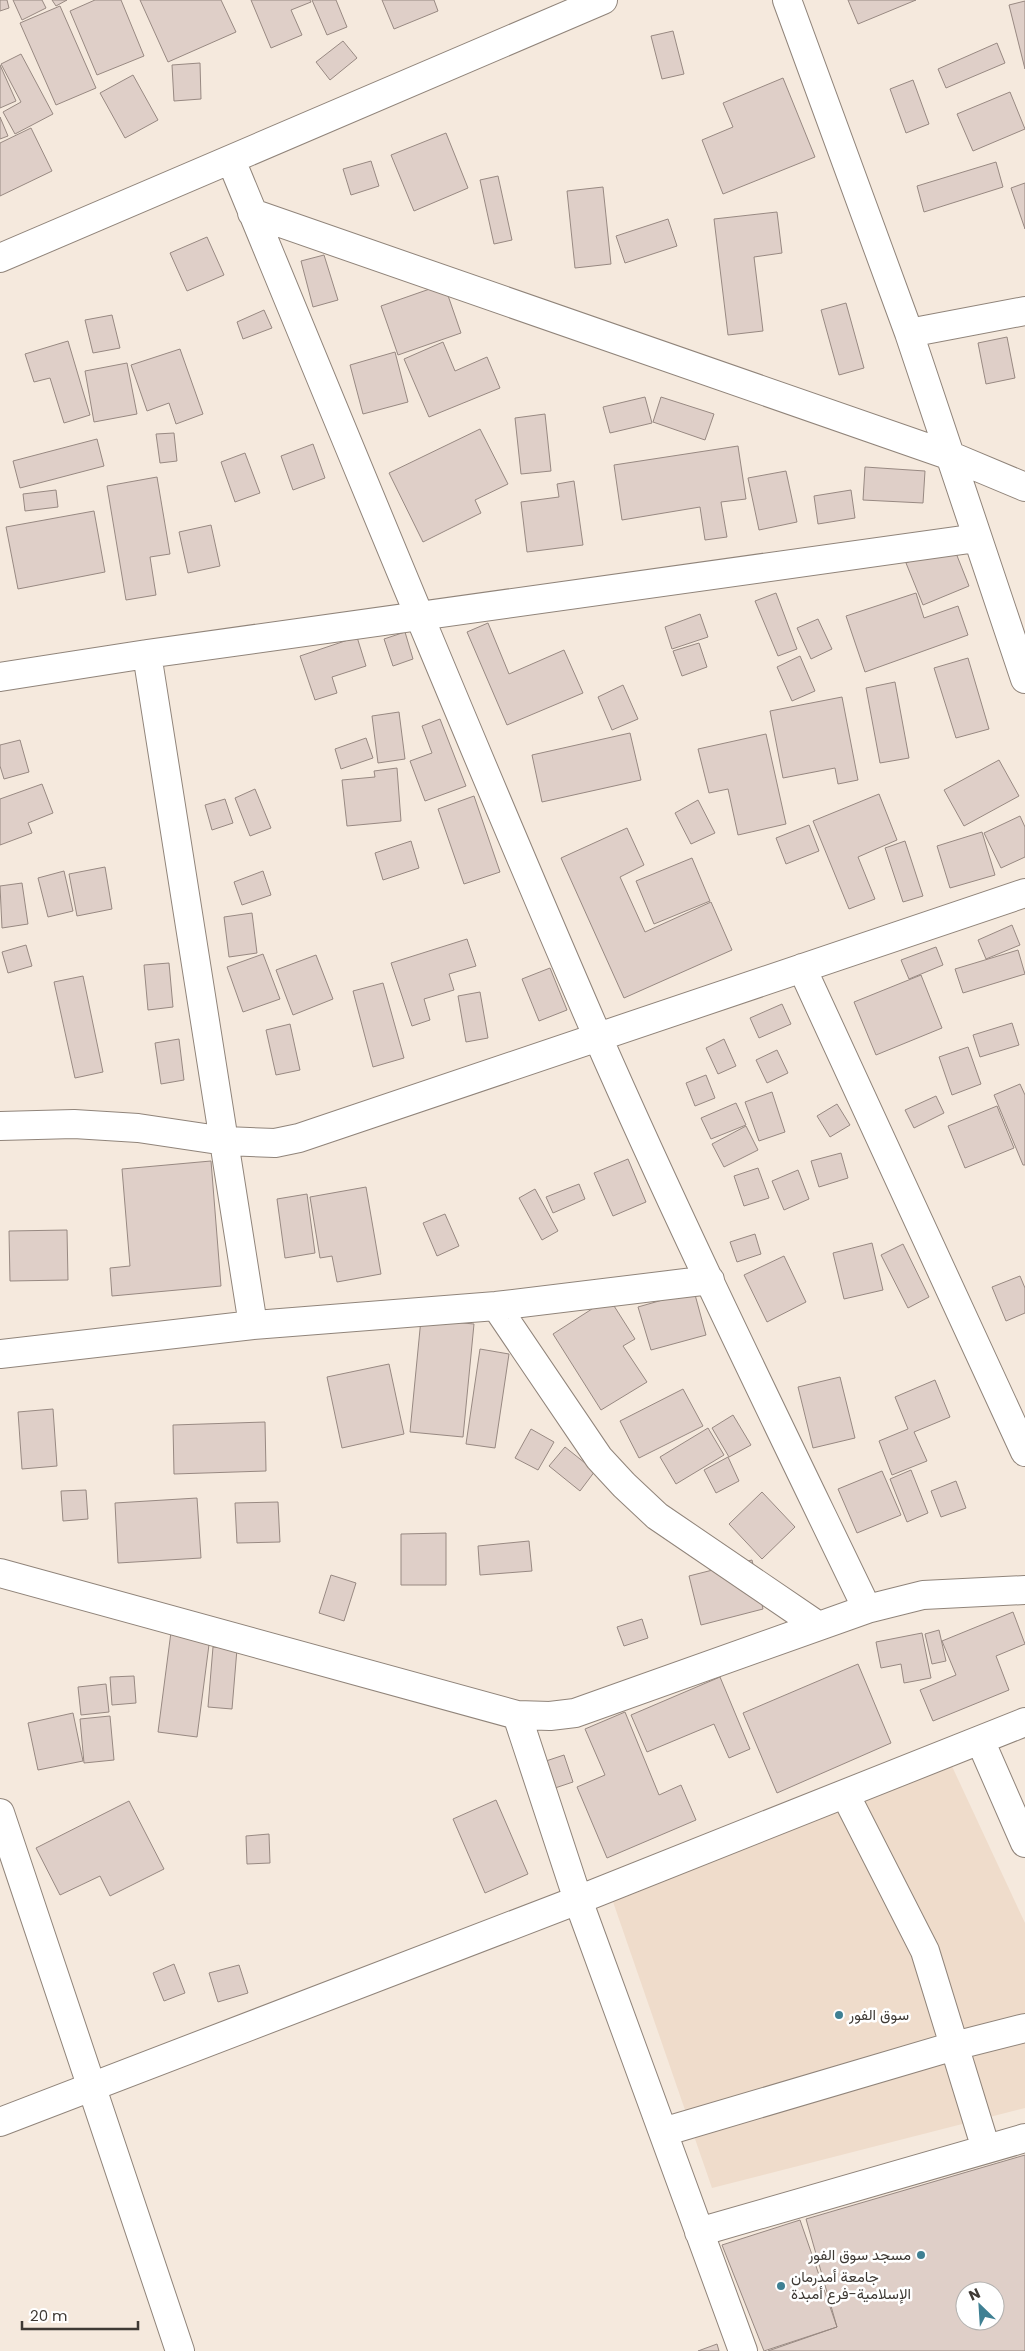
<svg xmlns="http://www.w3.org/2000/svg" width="1025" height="2351" font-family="Poppins,Vazirmatn,sans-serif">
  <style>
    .built { fill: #efdccb }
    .building { fill: #dfcfc8; stroke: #988982; fill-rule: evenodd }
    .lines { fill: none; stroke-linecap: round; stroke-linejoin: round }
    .minor-casing { stroke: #90847a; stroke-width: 30 }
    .minor { stroke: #fff; stroke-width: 28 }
    .poi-dot { fill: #3f8093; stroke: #fff; stroke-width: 2 }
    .labels { text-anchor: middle; stroke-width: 5; stroke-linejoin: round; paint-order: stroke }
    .poi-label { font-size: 15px; fill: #3e3934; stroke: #fff; text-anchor: start }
  </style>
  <rect width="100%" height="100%" fill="#f5e9dd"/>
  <path class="built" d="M950,1762L1025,1923V2108L712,2188L611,1896Z"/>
  <path class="building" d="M0,0H7L9,8L0,11Z
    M13,0H42L46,8L22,20Z
    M52,0H67L56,6Z
    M95,0H121L144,56L97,75L70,11Z
    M140,0H221L236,32L168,62Z
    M251,0H310L311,2L291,10L302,35L271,48Z
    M312,0H336L347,27L327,35Z
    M382,0H434L438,11L394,29Z
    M848,0H916L858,24Z
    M1025,1V69L1009,5Z
    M60,6L96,88L56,105L20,23Z
    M673,31L684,74L662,79L651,36Z
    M343,41L357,58L330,80L316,62Z
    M997,43L1005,63L946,88L938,69Z
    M21,54L53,114L15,134L3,112L21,102L1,64Z
    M200,63L201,99L174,101L172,65Z
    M0,65L16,101L0,108Z
    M133,75L158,120L125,138L100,93Z
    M783,78L815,157L723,194L702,140L733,127L723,103Z
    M913,80L929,124L906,133L890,89Z
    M1010,92L1025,129L973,151L957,114Z
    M0,117L8,136L0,139Z
    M31,128L52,171L0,196V143Z
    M446,133L468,188L414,211L391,155Z
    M371,161L379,186L351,195L343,169Z
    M996,162L1003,187L924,212L917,186Z
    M498,176L512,240L494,244L480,180Z
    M1025,183V229L1011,188Z
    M603,187L611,264L575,268L567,191Z
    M777,212L782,253L754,257L763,331L728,335L714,219Z
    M668,219L677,246L625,263L616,236Z
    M207,237L224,275L187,291L170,253Z
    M324,255L338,300L313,307L301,261Z
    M444,284L461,333L398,355L381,306Z
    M846,303L864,368L839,375L821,310Z
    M264,310L272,328L243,339L237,322Z
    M112,315L120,348L93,353L85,320Z
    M1007,337L1015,378L986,384L978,343Z
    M68,341L90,415L64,423L50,378L34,382L25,354Z
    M443,342L455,371L487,357L500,388L429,417L404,359Z
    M180,349L203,414L176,424L169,403L147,411L131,365Z
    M395,352L408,402L363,414L350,365Z
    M127,363L137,414L94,422L85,371Z
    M645,397L652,423L610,433L603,407Z
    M661,397L714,414L705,440L653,422Z
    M545,414L551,471L521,474L515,418Z
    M480,429L508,484L475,500L481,513L423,542L389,473Z
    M174,433L177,461L160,463L156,434Z
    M97,439L104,466L20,488L13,461Z
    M313,444L325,478L293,490L281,456Z
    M738,446L746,499L721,502L727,537L705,540L700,507L622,520L614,465Z
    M245,453L260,493L235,502L221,462Z
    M865,467L925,471L923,503L863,500Z
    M786,471L797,522L759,530L748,478Z
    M157,477L170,554L150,557L156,595L126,600L107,486Z
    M574,481L583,545L527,552L521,502L559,497L557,484Z
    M56,490L58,507L25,511L23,494Z
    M851,490L855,518L818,524L814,496Z
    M94,511L105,572L18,589L6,527Z
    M211,525L220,566L188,573L179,532Z
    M952,543L969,586L923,605L906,563Z
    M776,593L797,649L778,656L755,601Z
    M916,593L924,618L958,606L968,635L865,672L846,616Z
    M700,614L708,637L672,649L665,627Z
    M818,619L832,649L811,659L797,628Z
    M488,623L509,674L564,650L583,693L507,725L467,632Z
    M405,632L413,659L393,666L384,639Z
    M357,637L366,666L332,677L337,693L315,700L300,656Z
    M699,643L707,667L682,676L673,651Z
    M800,656L815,691L792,701L777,667Z
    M968,658L989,729L956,738L934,668Z
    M895,682L909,758L880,763L866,688Z
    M623,685L638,719L612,730L598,697Z
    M842,697L858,780L838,784L835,768L783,778L770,711Z
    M399,712L405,759L378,763L372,716Z
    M440,719L466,786L425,801L410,761L432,753L422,726Z
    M630,733L641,780L542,802L532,755Z
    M766,734L786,824L738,835L728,789L709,793L698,749Z
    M366,738L373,758L341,769L335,749Z
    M20,740L29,772L4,779L0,766V745Z
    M999,760L1019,796L964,826L944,790Z
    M397,768L401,821L347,826L342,780L375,777L374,771Z
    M42,784L53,813L28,823L32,833L0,845V799Z
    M255,789L271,828L250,836L235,798Z
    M879,794L897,840L858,857L875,899L849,909L813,821Z
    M474,796L500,872L464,884L438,809Z
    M225,799L233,823L212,830L205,805Z
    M698,800L715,833L691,844L675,813Z
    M1020,816L1025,827V857L1001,868L984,833Z
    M809,825L819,851L786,864L776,838Z
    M627,828L644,865L620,877L645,932L711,902L732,950L624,998L561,858Z
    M982,832L995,875L950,888L937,846Z
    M411,841L419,868L383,880L375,853Z
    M905,841L923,896L903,902L885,848Z
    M692,858L710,901L654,924L636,881Z
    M105,867L112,909L77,916L69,874Z
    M64,871L73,911L48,917L38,878Z
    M263,871L271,895L242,905L234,882Z
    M22,883L28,924L2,928L0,886Z
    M252,913L257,953L229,957L224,917Z
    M1012,925L1020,945L986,959L978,940Z
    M467,939L476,966L449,974L454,990L424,999L430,1020L412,1026L391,963Z
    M26,945L32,966L8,973L2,952Z
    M936,947L943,965L909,979L901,960Z
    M1018,950L1025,974L963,993L955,969Z
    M263,954L280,999L243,1012L227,967Z
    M316,955L333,999L293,1015L276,970Z
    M169,963L173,1007L148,1010L144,965Z
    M550,968L567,1010L539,1021L522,979Z
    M921,975L942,1028L876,1055L854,1002Z
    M83,976L103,1072L75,1078L54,982Z
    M383,983L404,1058L373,1067L353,991Z
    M480,992L488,1038L466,1042L458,996Z
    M782,1004L791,1024L759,1038L750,1018Z
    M1012,1023L1019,1045L980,1057L973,1035Z
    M290,1024L300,1070L276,1075L266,1030Z
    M179,1039L184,1080L161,1084L155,1043Z
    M724,1039L736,1066L718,1074L706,1048Z
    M968,1047L981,1084L952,1095L939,1057Z
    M777,1050L788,1073L767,1083L756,1060Z
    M706,1075L715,1098L695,1106L686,1083Z
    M1020,1084L1025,1095V1165H1023L994,1095Z
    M772,1092L785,1132L759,1141L745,1102Z
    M936,1096L944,1113L914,1128L905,1110Z
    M736,1103L746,1125L711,1139L701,1118Z
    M837,1104L850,1125L830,1137L817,1116Z
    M997,1106L1014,1148L965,1168L948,1126Z
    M746,1126L758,1150L724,1167L712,1144Z
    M841,1153L848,1178L819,1187L811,1161Z
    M628,1159L646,1202L613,1216L594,1173Z
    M211,1161L221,1286L112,1296L110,1268L130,1266L122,1169Z
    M758,1168L769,1198L744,1206L734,1176Z
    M798,1170L809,1199L784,1210L772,1181Z
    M579,1184L585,1199L553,1213L546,1197Z
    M366,1187L381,1274L337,1282L332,1256L320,1258L310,1197Z
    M535,1189L558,1231L542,1240L519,1198Z
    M307,1194L315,1253L285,1258L277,1199Z
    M445,1214L459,1246L437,1256L423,1223Z
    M67,1230L68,1280L10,1281L9,1231Z
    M755,1234L761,1254L737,1262L730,1242Z
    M872,1243L883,1290L844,1299L833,1253Z
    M903,1244L929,1297L908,1308L881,1255Z
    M784,1256L806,1302L767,1322L744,1275Z
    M1020,1276L1025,1288V1313L1006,1321L992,1287Z
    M694,1291L706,1335L651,1350L638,1307Z
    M609,1298L635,1339L623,1346L647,1382L601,1410L553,1334Z
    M421,1319L474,1324L463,1437L410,1432Z
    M480,1349L509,1354L495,1448L466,1444Z
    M389,1364L404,1434L342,1448L327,1377Z
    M840,1377L855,1438L813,1448L798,1387Z
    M935,1380L950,1417L914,1432L927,1461L892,1475L879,1441L908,1429L895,1397Z
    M683,1389L703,1426L639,1458L620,1421Z
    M53,1409L57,1466L22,1469L18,1412Z
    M733,1415L751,1445L729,1457L712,1428Z
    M265,1422L266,1471L174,1474L173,1425Z
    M708,1428L724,1455L676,1484L660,1457Z
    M531,1429L554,1442L538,1470L515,1458Z
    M565,1447L595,1471L580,1491L549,1466Z
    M728,1457L739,1481L716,1493L704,1470Z
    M911,1470L928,1513L907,1522L890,1479Z
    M882,1471L901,1515L857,1533L838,1489Z
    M956,1481L966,1508L941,1517L931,1491Z
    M86,1490L88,1519L63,1521L61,1491Z
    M762,1492L795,1527L762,1559L729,1524Z
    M197,1498L201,1558L118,1563L115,1503Z
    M278,1502L280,1542L237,1543L235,1503Z
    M446,1533V1585H401V1534Z
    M529,1541L532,1571L480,1575L478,1546Z
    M752,1560L763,1609L701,1625L689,1576Z
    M331,1575L356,1583L344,1621L319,1613Z
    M1013,1612L1025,1644L996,1656L1009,1690L933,1721L920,1690L956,1675L942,1641Z
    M642,1619L648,1638L624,1646L617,1627Z
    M939,1630L946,1661L932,1664L925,1634Z
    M171,1632L210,1637L197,1737L158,1732Z
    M922,1633L931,1678L904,1683L901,1664L881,1668L876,1642Z
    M213,1647L237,1649L232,1709L208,1707Z
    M858,1664L891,1743L777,1793L743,1713Z
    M134,1676L136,1703L112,1705L110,1677Z
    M720,1677L750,1749L729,1758L714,1724L647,1752L631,1715Z
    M106,1684L109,1712L81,1715L78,1687Z
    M625,1712L659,1795L681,1785L696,1820L607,1858L577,1787L605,1775L585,1729Z
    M73,1713L83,1761L38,1770L28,1723Z
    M110,1716L114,1760L84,1763L80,1719Z
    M564,1755L573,1782L552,1789L543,1762Z
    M496,1800L528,1874L485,1893L453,1819Z
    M129,1801L164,1869L110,1896L100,1876L60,1895L36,1848Z
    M269,1834L270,1863L247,1864L246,1836Z
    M174,1964L185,1993L164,2001L153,1973Z
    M239,1965L248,1993L218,2002L209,1973Z
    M1025,2155V2351H768L837,2327L806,2219ZM965,2291H995V2321H965Z
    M800,2220L837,2327L764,2351L722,2245Z
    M717,2344L719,2351H698Z"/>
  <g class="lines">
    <defs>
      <path id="minor" d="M787,0L909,333L1025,679
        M231,160C351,451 471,744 596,1033C681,1227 775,1418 867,1609
        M252,213L951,456L1025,487
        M0,258L603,0
        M909,333L1025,311
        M147,654L253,1325
        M0,677L147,654L977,538
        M802,968L1025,1452
        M0,1126L74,1124L138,1128L225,1141L275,1143L299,1138L1025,893
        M496,1306L599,1458L624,1485L657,1516L817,1625
        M0,1354L253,1325L496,1306L710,1280
        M0,1573L517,1715L550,1716L575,1713L867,1609L923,1595L1025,1590
        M517,1715L578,1900L743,2351
        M980,1740L1025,1843
        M845,1794L925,1951L986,2149
        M0,1813L180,2351
        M0,2122L578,1900L1025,1722
        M663,2132L954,2046L1025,2028
        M699,2232L1025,2138"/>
    </defs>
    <use href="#minor" class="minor-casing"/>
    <use href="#minor" class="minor"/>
  </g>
  <g class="poi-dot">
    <circle cx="839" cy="2015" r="5"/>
    <circle cx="921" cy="2255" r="5"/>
    <circle cx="781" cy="2286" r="5"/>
  </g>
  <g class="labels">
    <g class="poi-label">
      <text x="849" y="2020">سوق الفور</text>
      <text x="911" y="2260" text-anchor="end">مسجد سوق الفور</text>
      <text x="791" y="2282">جامعة أمدرمان<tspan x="791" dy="17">الإسلامية-فرع أمبدة</tspan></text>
    </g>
  </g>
  <g transform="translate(980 2306) rotate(335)"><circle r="24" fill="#ffffff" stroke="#b2b0ae"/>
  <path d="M0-4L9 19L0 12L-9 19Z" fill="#3f8093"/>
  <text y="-8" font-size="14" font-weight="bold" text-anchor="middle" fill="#3e3934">N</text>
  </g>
  <path d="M22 2321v8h116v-8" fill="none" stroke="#3e3934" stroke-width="2.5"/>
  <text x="30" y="2321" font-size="15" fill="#3e3934" stroke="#ffffff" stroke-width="4" paint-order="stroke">20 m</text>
</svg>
